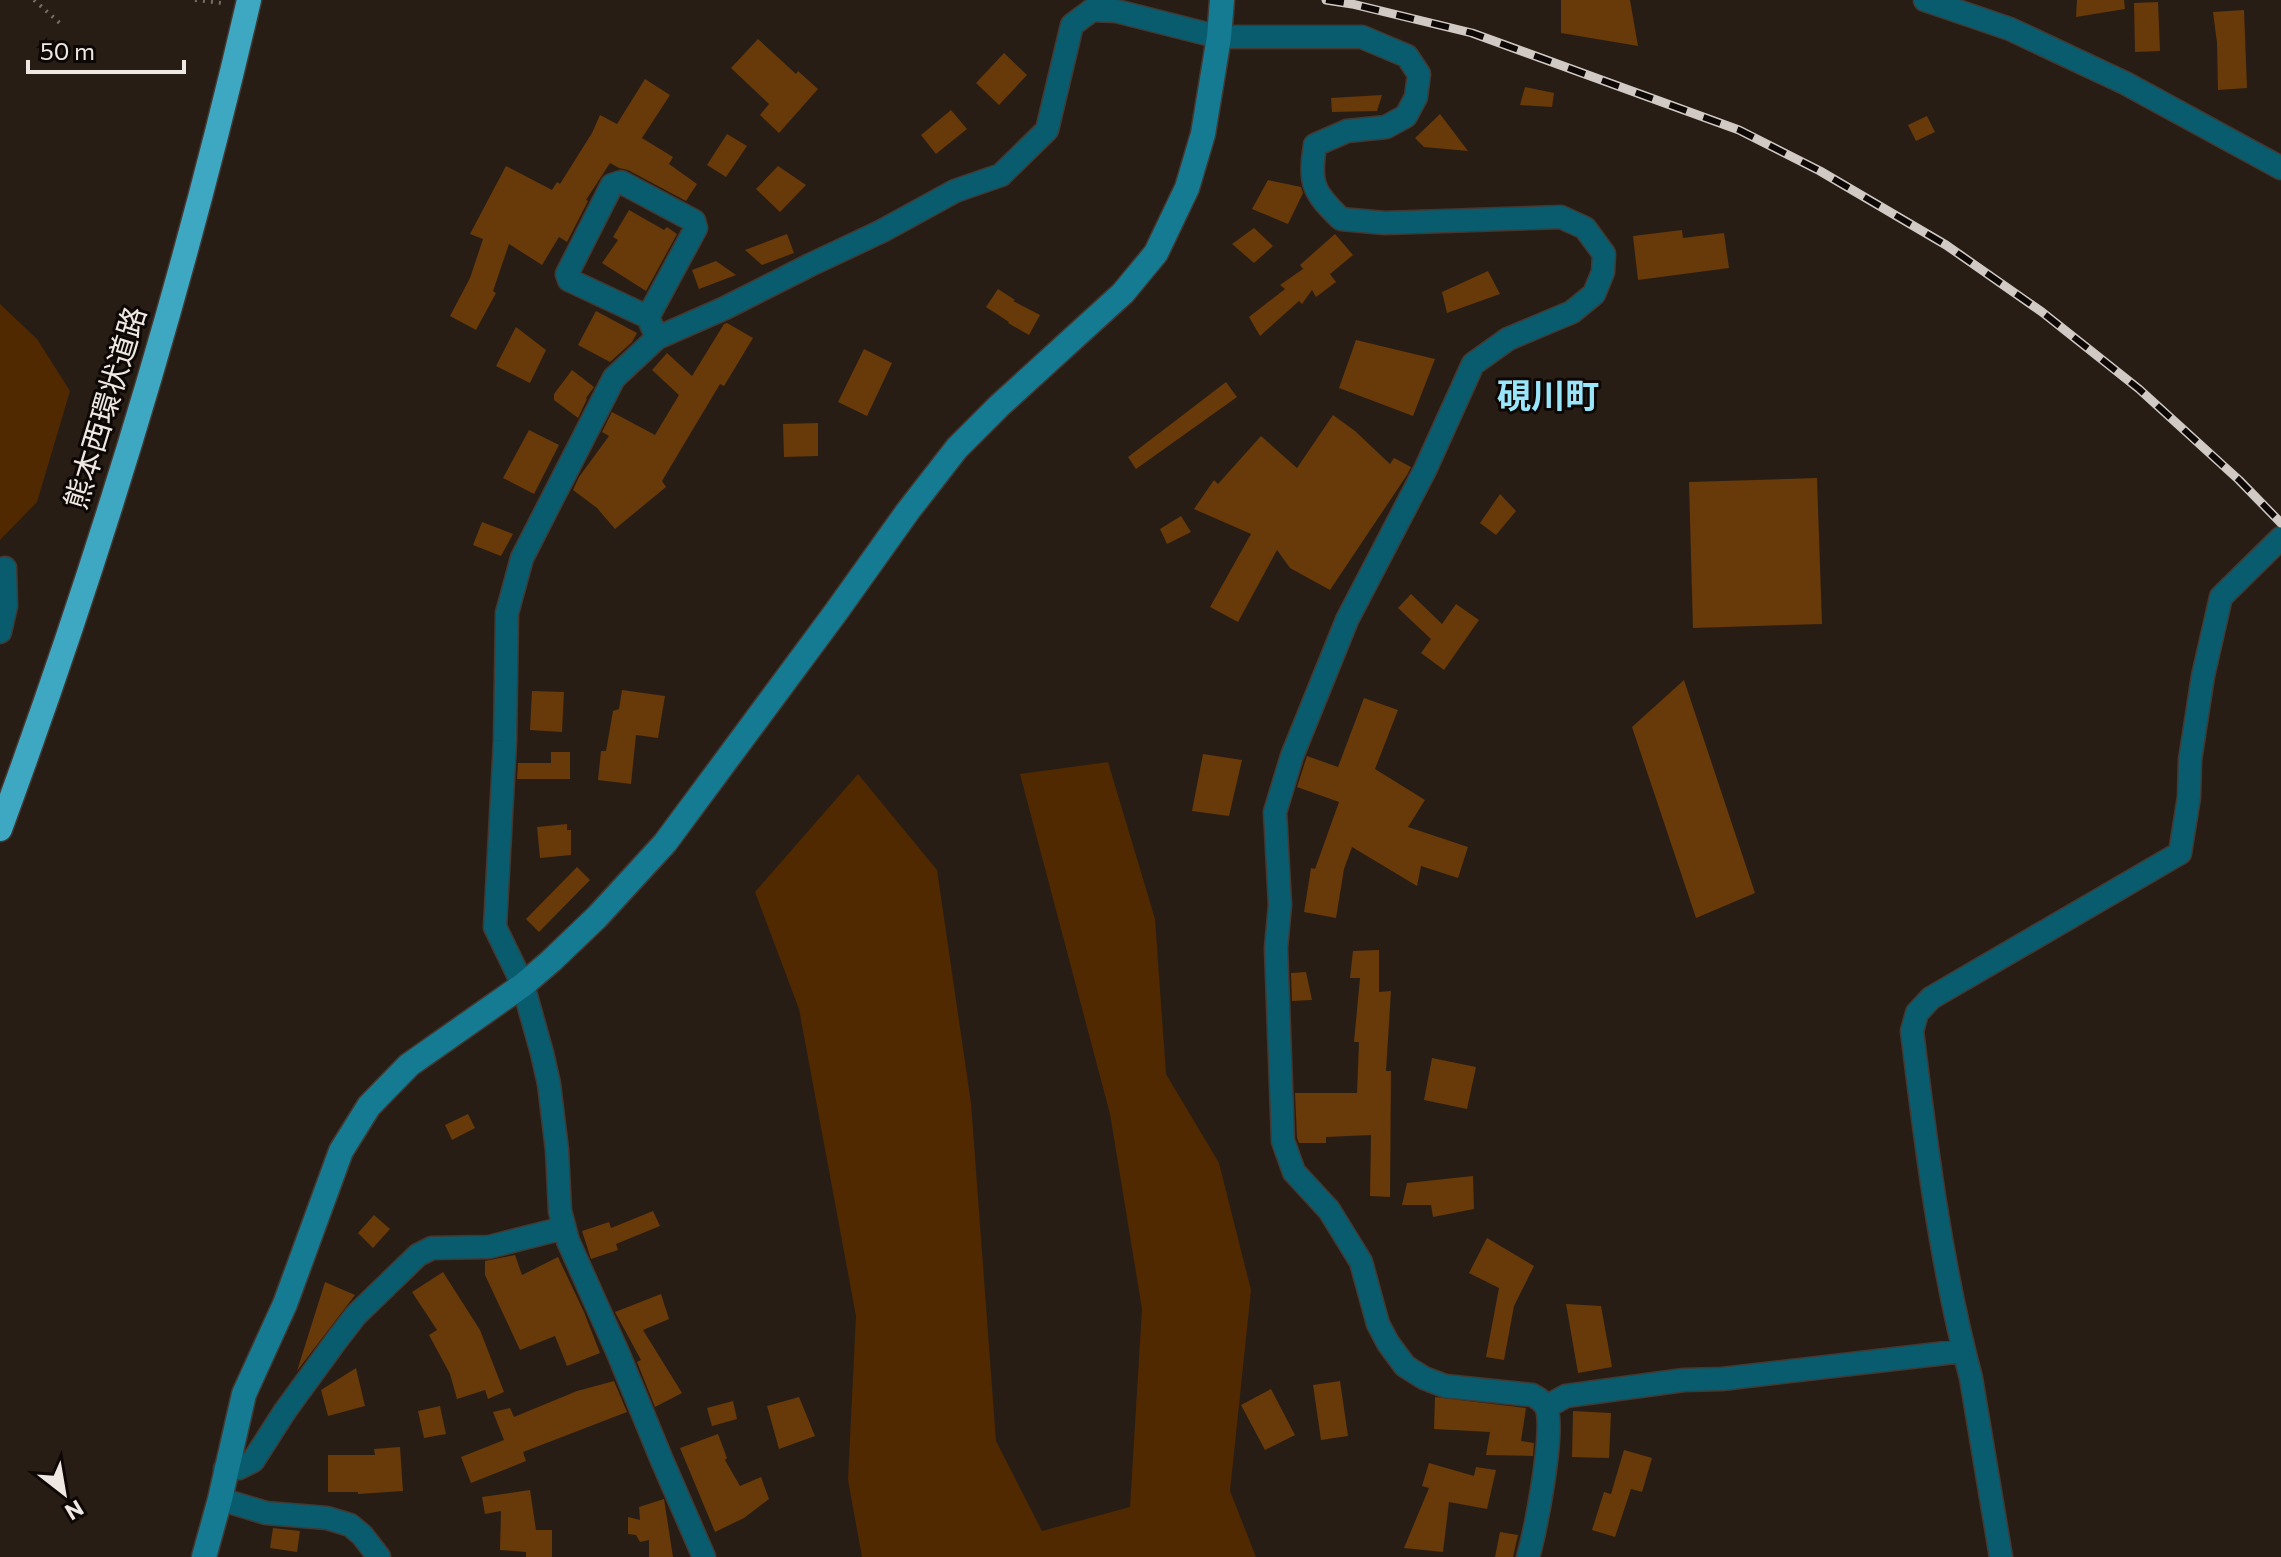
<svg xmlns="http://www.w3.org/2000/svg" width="2281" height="1557" font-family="Commissioner,'Noto Sans JP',sans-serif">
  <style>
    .green { fill: #502900 }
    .building { fill: #683909 }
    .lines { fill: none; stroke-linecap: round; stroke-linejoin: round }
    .street-casing { stroke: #433932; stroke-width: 25 }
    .secondary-casing { stroke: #433932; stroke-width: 27 }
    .highway-casing { stroke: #433932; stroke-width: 27 }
    .path { stroke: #766d66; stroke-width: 4; stroke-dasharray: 2 6; stroke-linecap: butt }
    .street { stroke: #085c6e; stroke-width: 22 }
    .secondary { stroke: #147b92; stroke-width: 24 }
    .highway { stroke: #3ea7c1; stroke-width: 24 }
    .rail-casing { stroke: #d1c9c3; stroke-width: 9 }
    .rail { stroke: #0d0806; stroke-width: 6; stroke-dasharray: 18; stroke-linecap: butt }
    .labels { text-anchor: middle; stroke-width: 6; stroke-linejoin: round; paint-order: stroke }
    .street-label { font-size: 30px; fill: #efe8e2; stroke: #0d0806 }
    .quarter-label { font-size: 34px; font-weight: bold; fill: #99e5fa; stroke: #0d0806 }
  </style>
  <rect width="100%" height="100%" fill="#271d15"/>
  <path class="green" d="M0,304L37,339L70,391L37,502L0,540Z
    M1108,762L1155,919L1166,1074L1219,1163L1251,1290L1230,1491L1256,1557H862L848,1480L856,1316L799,1009L755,892L858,774L937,870L971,1103L996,1441L1042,1531L1130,1507L1142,1309L1110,1114L1020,774Z"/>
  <path class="building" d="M1561,0H1630L1638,46L1561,33Z
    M2077,0H2124L2125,9L2076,17Z
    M2158,2L2160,51L2135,52L2134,3Z
    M2244,10L2247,88L2218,90L2217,43L2213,12Z
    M758,39L796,74L798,71L818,89L779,133L760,115L769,104L731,68Z
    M1004,53L1027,75L999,105L976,83Z
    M645,79L670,95L642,138L673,157L669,164L697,184L686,201L628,170L619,168L610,163L586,200L588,201L567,242L559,237L542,265L509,244L493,291L496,293L476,330L450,316L470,278L483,239L470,234L506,166L552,190L557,182L560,184L592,133L600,115L617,124Z
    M1525,87L1554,93L1552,107L1520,105Z
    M1382,95L1377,111L1332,112L1331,98Z
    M951,110L967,129L936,154L921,135Z
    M1440,114L1468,151L1424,147L1415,138Z
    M1927,116L1935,132L1916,141L1908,125Z
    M727,134L747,146L726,177L707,165Z
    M778,166L806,185L780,212L756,189Z
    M1268,180L1301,187L1303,193L1288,224L1252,209Z
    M629,210L664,230L667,227L677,234L646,291L602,263L618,240L613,237Z
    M1254,228L1273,246L1254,263L1232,244Z
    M1682,230L1683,238L1724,233L1729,268L1638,280L1633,236Z
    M787,234L794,253L762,265L745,250Z
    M1335,234L1353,255L1330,274L1336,282L1316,297L1312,290L1302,304L1299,301L1260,336L1249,317L1285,289L1280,285L1303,269L1300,265Z
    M716,261L736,275L699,289L692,270Z
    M1488,271L1500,294L1447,313L1442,292Z
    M998,289L1015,300L1013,301L1040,315L1029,335L1008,323L1009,322L986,307Z
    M596,311L637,333L632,342L610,362L578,345Z
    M727,323L753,338L724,386L720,384L662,481L666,487L615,529L597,508L573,490L579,477L609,436L602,432L612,412L655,435L679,395L652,370L667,353L692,376L724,324Z
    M516,327L546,350L530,383L496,366Z
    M1356,340L1435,359L1413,416L1339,388Z
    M864,349L892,363L867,416L838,402Z
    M572,370L594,387L586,398L587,399L578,418L554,400V394Z
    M1226,382L1237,397L1136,469L1128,457Z
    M1333,415L1355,431L1390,464L1394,458L1411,467L1407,475L1330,590L1290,568L1277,550L1238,622L1210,607L1251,534L1194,509L1214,480L1218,484L1261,436L1297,468Z
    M818,423V456L784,457L783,424Z
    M529,430L559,445L534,494L503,478Z
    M1817,478L1822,624L1693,628L1689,482Z
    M1500,494L1516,511L1496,535L1480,523Z
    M1181,516L1191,532L1167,544L1160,529Z
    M482,522L513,534L501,556L473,545Z
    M1411,594L1442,624L1456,604L1479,620L1444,670L1421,653L1431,639L1398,608Z
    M1684,680L1755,893L1696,918L1632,727Z
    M622,690L665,696L658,738L636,735L631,784L598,780L601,751H606L613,711L619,709Z
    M532,691L564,692L562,732L530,730Z
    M1364,698L1398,710L1375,769L1425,800L1408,827L1468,847L1458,878L1421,866L1417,886L1352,847L1344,869L1336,918L1304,912L1311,868L1315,869L1339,802L1297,787L1307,756L1338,767Z
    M551,752H570V779H517L518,763H551Z
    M1203,754L1242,760L1229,816L1192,811Z
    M567,824V830H571V855L540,858L537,827Z
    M577,867L590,880L539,932L526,919Z
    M1379,950V992L1391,991L1386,1071H1391L1390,1197L1370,1196L1371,1135L1326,1137V1143H1299L1297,1138L1295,1093H1357L1359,1042H1354L1360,978H1350L1353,951Z
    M1306,972L1312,1000L1292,1001L1291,973Z
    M1432,1058L1476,1067L1467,1109L1424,1100Z
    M468,1114L475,1128L452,1140L445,1125Z
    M1473,1176L1474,1209L1433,1217L1431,1205H1402L1407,1183Z
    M653,1211L660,1226L616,1244L618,1250L591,1259L582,1231L609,1222L611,1228Z
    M374,1215L390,1229L373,1248L358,1233Z
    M1487,1238L1534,1266L1514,1306L1504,1360L1486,1357L1499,1288L1469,1273Z
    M515,1255L522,1275L558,1257L584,1312L600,1353L567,1366L555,1336L520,1350L485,1275V1261Z
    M443,1272L480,1330L504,1392L488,1399L485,1390L457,1399L450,1374L429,1335L437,1330L412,1292Z
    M325,1282L355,1295L297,1371Z
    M661,1294L669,1319L643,1330L682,1393L655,1407L637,1362L641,1360L615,1312Z
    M1566,1304L1601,1306L1612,1367L1578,1373Z
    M356,1368L365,1406L328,1416L321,1390Z
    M614,1381L627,1412L523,1452L526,1461L471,1483L461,1457L504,1440L493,1412L510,1408L514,1417L577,1391Z
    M1340,1381L1348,1436L1321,1440L1313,1385Z
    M1271,1389L1295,1435L1265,1450L1241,1405Z
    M799,1397L815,1436L779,1449L767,1406Z
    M1435,1397L1526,1408L1521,1441L1534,1443L1533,1456L1486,1455L1490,1432L1434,1429Z
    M733,1401L737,1419L712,1426L707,1408Z
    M440,1406L446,1434L424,1438L418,1411Z
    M1573,1411L1611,1413L1609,1458L1572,1457Z
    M718,1434L727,1458L725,1460L740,1486L761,1477L769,1499L744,1518L715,1532L680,1448Z
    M400,1447L403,1491L358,1494V1492H328V1455H375L374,1449Z
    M1624,1450L1652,1458L1642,1492L1631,1489L1615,1537L1592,1530L1604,1492L1611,1494Z
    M1429,1463L1474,1476L1476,1467L1496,1470L1487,1509L1449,1502L1443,1552L1404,1548L1429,1488L1422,1486Z
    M530,1490L536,1530H552V1557H526V1552L500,1550L501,1511L485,1514L482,1497Z
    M664,1499L673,1557H649V1540L640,1542L636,1535L628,1534V1517L640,1520L639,1507Z
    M273,1528L300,1531L297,1552L270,1548Z
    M1500,1532L1518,1535L1513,1557H1495Z"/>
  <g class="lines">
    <defs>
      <path id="street" d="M1925,0L2010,29L2125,83L2281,168
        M648,317L569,280L567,274L612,185L621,182L694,221L696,228L648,317L657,338
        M0,632L6,606L5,568
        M1546,1407L1566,1396L1684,1380L1722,1379L1963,1351
        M225,1469L239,1468L253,1461L285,1411L336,1341L356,1315L418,1255L432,1248L489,1247L564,1228
        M220,1499L266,1513L327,1518L350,1525L362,1535L379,1557
        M704,1557L661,1458L618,1353L568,1241L560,1211L557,1150L549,1084L542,1053L523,985L495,927L505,741L507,613L522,558L614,378L657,338L725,308L810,265L882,231L955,191L1001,175L1047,130L1072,25L1092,10L1116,11L1219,37H1362L1407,56L1419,74L1416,97L1406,116L1386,127L1347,131L1315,145C1309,184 1313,192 1341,219L1385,223L1561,217L1585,228L1604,254L1603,272L1594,294L1572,312L1508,339L1473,364L1425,470L1347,620L1292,756L1275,812L1280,905L1276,948L1283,1141L1294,1172L1329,1210L1361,1262L1378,1324L1388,1343L1405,1366L1424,1378L1445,1386L1532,1395C1538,1398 1543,1401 1546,1407C1556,1428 1535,1532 1528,1557
        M2001,1557L1971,1378C1941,1266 1926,1146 1912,1031L1917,1013L1931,998L2180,853L2189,797L2190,760L2203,676L2221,597L2281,538"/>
      <path id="secondary" d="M204,1557L220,1499L244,1394L285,1304L341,1151L369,1106L409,1065L523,985L551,961L597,917L665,843L836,612L908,511L957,448L999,406L1123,293L1156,253L1187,188L1203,134L1219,37L1222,0"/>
      <path id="highway" d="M0,829C100,558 184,281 249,0"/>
    </defs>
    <use href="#street" class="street-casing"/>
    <use href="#secondary" class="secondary-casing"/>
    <use href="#highway" class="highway-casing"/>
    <path class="path" d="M34,0L62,25
      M195,0L222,3"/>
    <use href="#street" class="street"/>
    <use href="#secondary" class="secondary"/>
    <use href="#highway" class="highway"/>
    <defs>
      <path id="rail" d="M1326,0L1352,4L1472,33L1739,130L1820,171L1946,245L2042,312L2139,389L2239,480L2281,523"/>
    </defs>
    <use href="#rail" class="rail-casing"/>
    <use href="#rail" class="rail"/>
  </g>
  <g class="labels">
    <g class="street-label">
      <text transform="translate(106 408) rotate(-73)" y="10">熊本西環状道路</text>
    </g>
    <g class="quarter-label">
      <text x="1548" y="408">硯川町</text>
    </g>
  </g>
  <g transform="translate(64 1493) rotate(149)" stroke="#0d0806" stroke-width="6" paint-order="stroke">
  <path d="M0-6L14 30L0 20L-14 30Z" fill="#efe8e2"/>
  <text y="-12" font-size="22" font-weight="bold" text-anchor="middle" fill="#efe8e2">N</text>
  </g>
  <path d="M28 60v12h156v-12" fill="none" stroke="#efe8e2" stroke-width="4"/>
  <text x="40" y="60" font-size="24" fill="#efe8e2" stroke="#0d0806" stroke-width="6" paint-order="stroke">50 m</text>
</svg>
